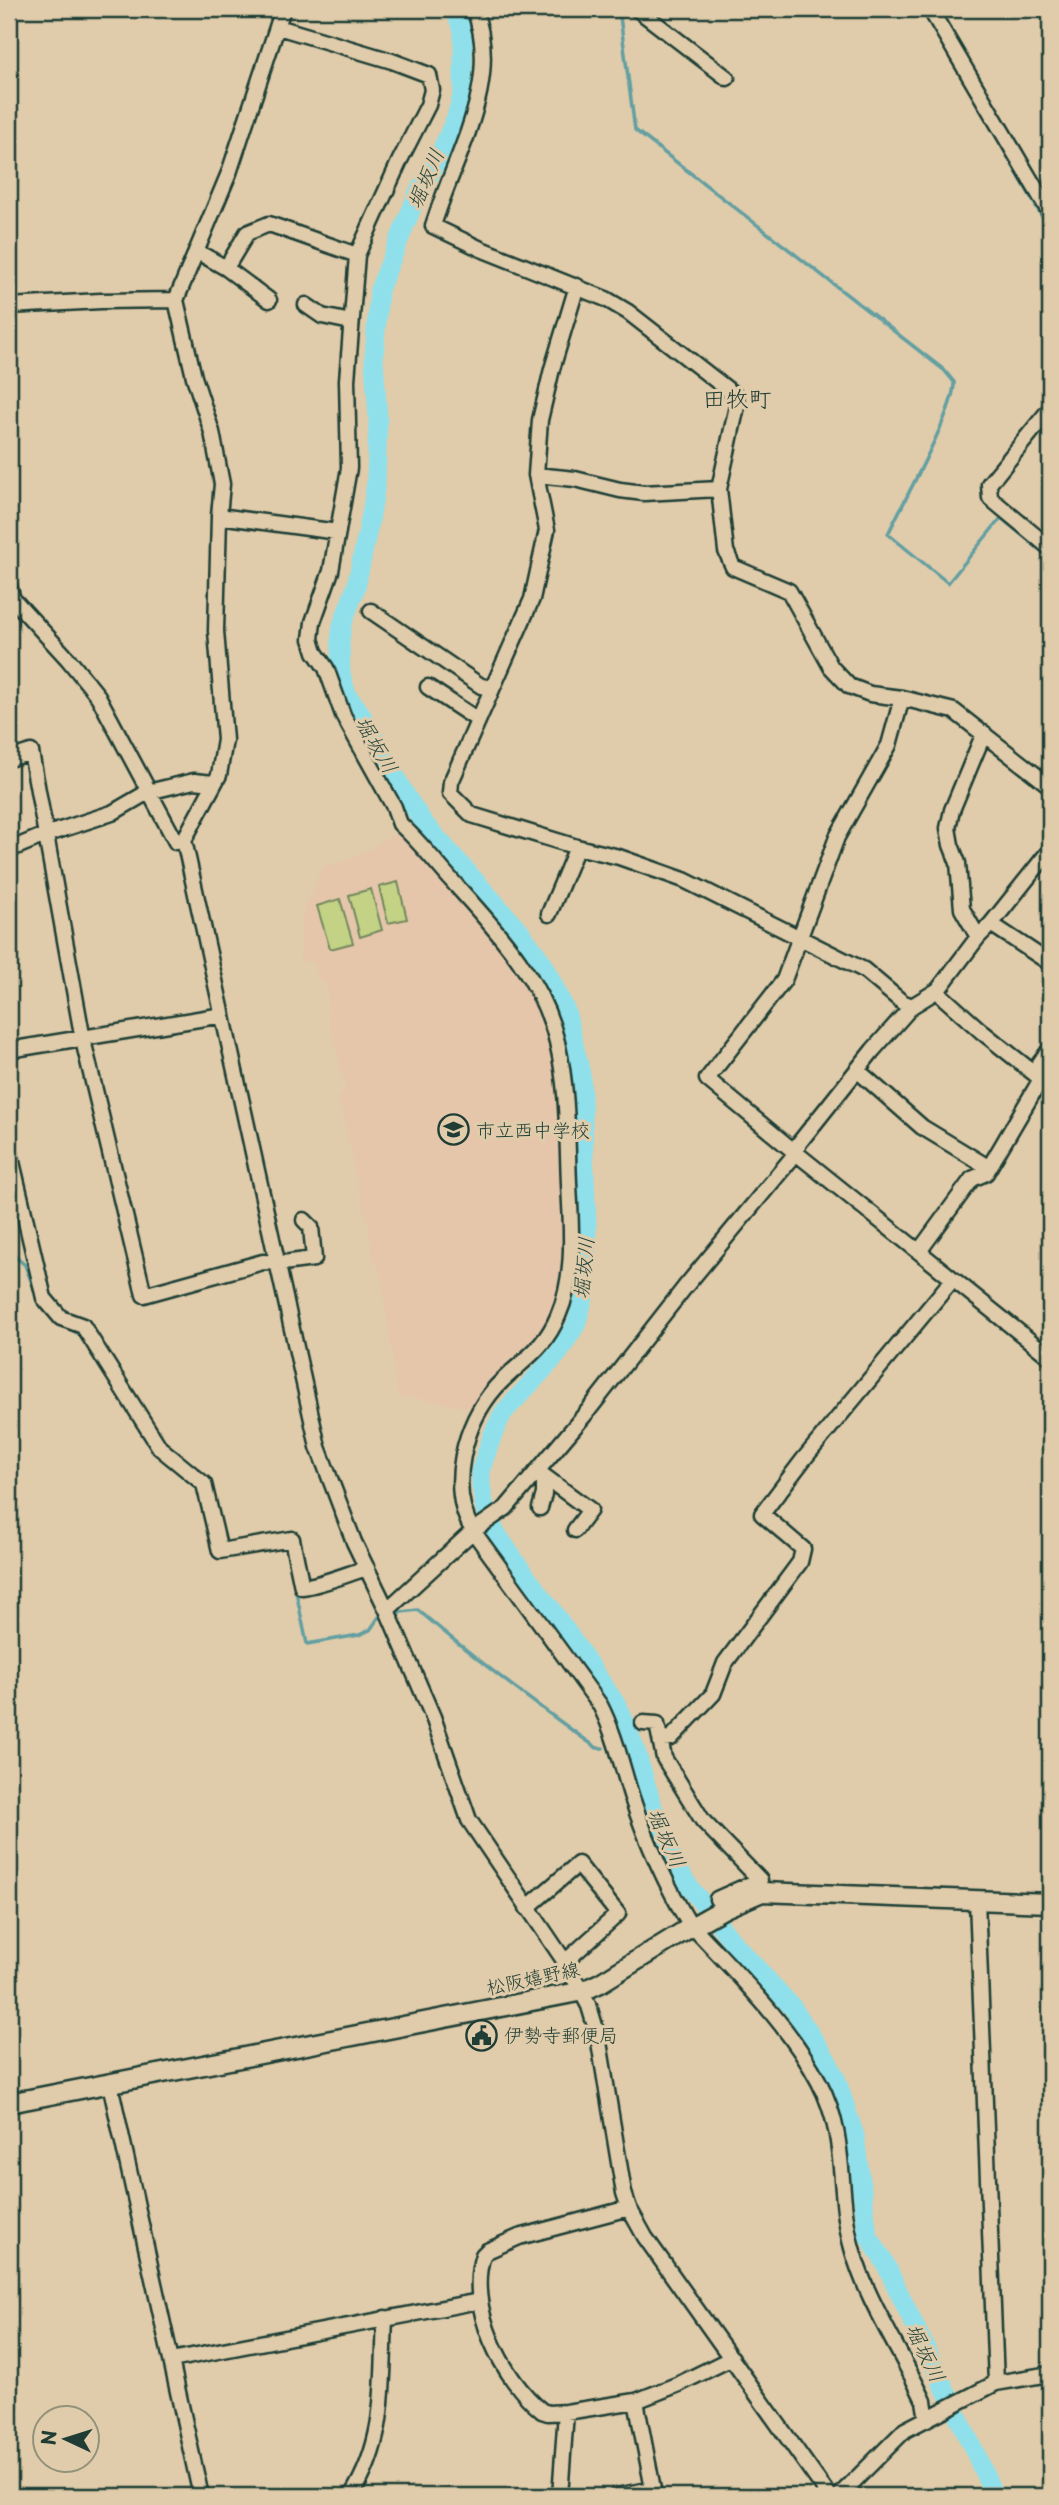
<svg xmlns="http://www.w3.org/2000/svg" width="1059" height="2505" font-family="'Playpen Sans','Klee One',sans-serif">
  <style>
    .built { fill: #e5c6aa }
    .green { fill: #c4d286; stroke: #72885d; stroke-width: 2 }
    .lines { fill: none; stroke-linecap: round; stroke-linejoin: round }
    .stream { stroke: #639fa2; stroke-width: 3.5 }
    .river { stroke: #90e0eb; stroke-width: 19 }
    .minor-casing { stroke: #1f3d34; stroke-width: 19 }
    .major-casing { stroke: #1f3d34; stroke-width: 23 }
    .minor { stroke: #e0ccaa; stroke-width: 14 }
    .major { stroke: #e0ccaa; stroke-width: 18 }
    .labels { text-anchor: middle; stroke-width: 6; stroke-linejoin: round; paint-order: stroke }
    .poi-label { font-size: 19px; fill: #1f3d34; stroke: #e0ccaa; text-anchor: start }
    .street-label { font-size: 19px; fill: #1f3d34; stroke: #e0ccaa }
    .water-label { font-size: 21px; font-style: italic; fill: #25453d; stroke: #e0ccaa }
    .quarter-label { font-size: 23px; fill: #1f3d34; stroke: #e0ccaa }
  </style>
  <rect width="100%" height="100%" fill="#e0ccaa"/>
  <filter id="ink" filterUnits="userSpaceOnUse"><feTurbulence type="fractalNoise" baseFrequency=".0143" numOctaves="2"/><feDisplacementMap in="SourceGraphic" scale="14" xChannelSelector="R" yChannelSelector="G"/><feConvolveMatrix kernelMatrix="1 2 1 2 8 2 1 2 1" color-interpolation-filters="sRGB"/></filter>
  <g filter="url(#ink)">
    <path class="built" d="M394,834L401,835L460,899L509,959L533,997L550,1039L558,1117L562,1185L563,1261L556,1292L550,1315L541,1333L508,1367L492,1378L470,1408L416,1398L398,1397L381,1275L372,1255L367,1214L364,1213L339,1098L345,1087L328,1017L327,986L318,978L314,962L300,961L301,919L321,870L326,864H335L362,854Z"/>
    <path class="green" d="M398,882L407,919L388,923L379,887Z
      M371,889L382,930L360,937L349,895Z
      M340,899L353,943L330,949L317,906Z"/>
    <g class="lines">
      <path class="stream" d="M619,9L635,130L944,370L954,382C956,408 901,506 888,534L948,583L1001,518L1050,558
        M921,9L928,20
        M975,99L1050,231
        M9,1251L25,1265L38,1299
        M44,1309C56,1325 68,1326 82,1336
        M163,1460L200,1491
        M282,1547L286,1546L293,1579
        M295,1587L307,1644L359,1635L370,1630L379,1617L385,1615
        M393,1613L418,1610C475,1659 535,1704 597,1748H603"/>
      <path class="river" d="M454,9L463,30V92L456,117L435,165L418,193L379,290L374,358L378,419L376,483L371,515L356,587L342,625L340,642L341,674L347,695L358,709L408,799L424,823L520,931L543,963L566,1011L581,1074L587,1227L584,1297L576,1325L558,1354L503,1413L493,1434L481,1469V1485L485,1509L495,1531L523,1572L552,1610L619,1708L635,1748L657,1820L670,1853L686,1882L732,1941L793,2008L827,2060L836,2078L855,2136L868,2235L884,2261L975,2452L994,2496"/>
      <defs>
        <path id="minor" d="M283,9L229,173L176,300L194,377L212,432L222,484L219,516L216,631L225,740L219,775L184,840L318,1447L354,1542L387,1610L433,1717L469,1820L565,1962L589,2006L598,2036L624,2193L629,2208L645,2237L829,2496
          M474,9C503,83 454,156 433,226L481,249L606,299L628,312L736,396L737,406L719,489L726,551L733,567L789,591L831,667L849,686L870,694L902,698L954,711L1050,786
          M637,9L727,78
          M930,9L1050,213
          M278,27L392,61L429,75L432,90L428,105L400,160L357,255L347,380L349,468L331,571L313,622L311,639L315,652L326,668L343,715L394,807L400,824C420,842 436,863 454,883C497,931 542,978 557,1042C568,1088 567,1137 569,1184C571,1227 576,1275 558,1316C543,1352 520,1361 496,1387C464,1423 447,1488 473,1531L600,1705C615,1734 622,1767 632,1798C647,1843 666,1885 691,1927L696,1930C740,1977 789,2025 819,2082C849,2139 836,2190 852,2248C866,2300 901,2351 924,2401L927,2419
          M196,251L226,268L247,233L269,224L357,255
          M226,268L269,300
          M577,286L552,369L540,420L536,475L547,530L532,599L451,782L450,793L472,815L577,847L619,857L684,880L864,970L902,1002L912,1006
          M306,305L322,316L351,322
          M9,306L101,301L176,300
          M1050,409L989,484L990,498L1050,548
          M536,475L575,479L620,490L644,493L719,489
          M219,516L338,532
          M9,586L13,599L68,659L98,696L176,842L184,840
          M371,611L481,686L492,688
          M428,687L478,720
          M902,698L889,745L837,837L784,980L707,1079L796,1153L1050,1357
          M9,759L31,752L83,1040L144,1295L263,1262L283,1263L314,1259L311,1227L304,1220
          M9,850L45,835L112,813L148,792L194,781L214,783
          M549,914L577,847
          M991,924L1050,963
          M978,937L962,909L958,863L951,845L948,828L952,810L984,733
          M938,990L944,998L981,1031L1050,1086
          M9,1050L223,1015
          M857,1070L922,1127L983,1164L986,1173
          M1034,1071L1050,1049
          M9,1149L44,1298L61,1318L83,1326L160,1448L204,1484L220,1551L292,1539L302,1587C321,1585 347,1574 367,1568
          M920,1250L972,1179L986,1173L1041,1079
          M537,1471L590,1510L575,1530
          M540,1508L544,1494V1476
          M387,1610L473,1531L506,1508L587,1412L685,1287L796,1153L799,1143L873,1050L912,1006L938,990L978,937L991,924L1050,850
          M643,1723L657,1724L664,1758L703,1821L760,1880L717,1899L725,1908
          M660,1739L671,1738L713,1694L725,1663L800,1562L803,1549L762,1514L803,1460L953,1279
          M977,1900L996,2383
          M527,1908L578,1864L618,1914L565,1962
          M110,2084L201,2496
          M629,2208L519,2237L487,2251L483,2255C466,2306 502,2379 542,2411L548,2413L566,2412L636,2401L679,2384L732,2358
          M171,2360L479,2301
          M351,2496C387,2440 382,2383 385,2318
          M560,2496L566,2412
          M616,2496L653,2489L636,2401
          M839,2496L905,2430L996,2383L1050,2374"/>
        <path id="major" d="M9,2103L583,1991L600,1983L691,1927L725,1908L762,1892L1050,1903"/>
      </defs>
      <use href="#minor" class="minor-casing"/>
      <use href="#major" class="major-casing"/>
      <use href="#minor" class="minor"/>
      <use href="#major" class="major"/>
    </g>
  </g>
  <defs>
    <symbol id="school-ring" viewBox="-11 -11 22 22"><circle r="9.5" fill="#e0ccaa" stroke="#1f3d34" stroke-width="1.5"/><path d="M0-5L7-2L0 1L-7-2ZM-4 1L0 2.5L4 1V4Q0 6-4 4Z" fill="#1f3d34"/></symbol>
    <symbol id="civic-ring" viewBox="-11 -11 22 22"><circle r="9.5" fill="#e0ccaa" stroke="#1f3d34" stroke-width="1.5"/><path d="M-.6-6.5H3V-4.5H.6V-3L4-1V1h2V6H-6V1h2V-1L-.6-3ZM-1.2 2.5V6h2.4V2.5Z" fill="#1f3d34"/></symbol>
  </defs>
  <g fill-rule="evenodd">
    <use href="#school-ring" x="436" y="1112" width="35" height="35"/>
    <use href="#civic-ring" x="464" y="2018" width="35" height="35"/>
  </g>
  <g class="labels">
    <g class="poi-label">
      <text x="476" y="1137">市立西中学校</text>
      <text x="504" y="2042">伊勢寺郵便局</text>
    </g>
    <g class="street-label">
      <text transform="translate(533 1978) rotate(-12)" y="7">松阪嬉野線</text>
    </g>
    <g class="water-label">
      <text transform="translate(426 179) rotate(-67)" y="7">堀坂川</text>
      <text transform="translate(376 745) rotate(60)" y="7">堀坂川</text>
      <text transform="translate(584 1268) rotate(-85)" y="7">堀坂川</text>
      <text transform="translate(666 1838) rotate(66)" y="7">堀坂川</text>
      <text transform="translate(925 2353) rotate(64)" y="7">堀坂川</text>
    </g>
    <g class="quarter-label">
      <text x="737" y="407">田牧町</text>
    </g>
  </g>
  <rect width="1059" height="2505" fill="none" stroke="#e0ccaa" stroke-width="35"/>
  <rect x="18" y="18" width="1024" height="2470" fill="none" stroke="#1f3d34" stroke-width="2.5" filter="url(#ink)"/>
  <g transform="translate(66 2439) rotate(274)"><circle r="33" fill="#e0ccaa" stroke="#93937b" stroke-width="2"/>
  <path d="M0-5L12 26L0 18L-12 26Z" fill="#1f3d34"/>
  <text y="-10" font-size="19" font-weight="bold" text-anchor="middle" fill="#1f3d34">N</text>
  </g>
</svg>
